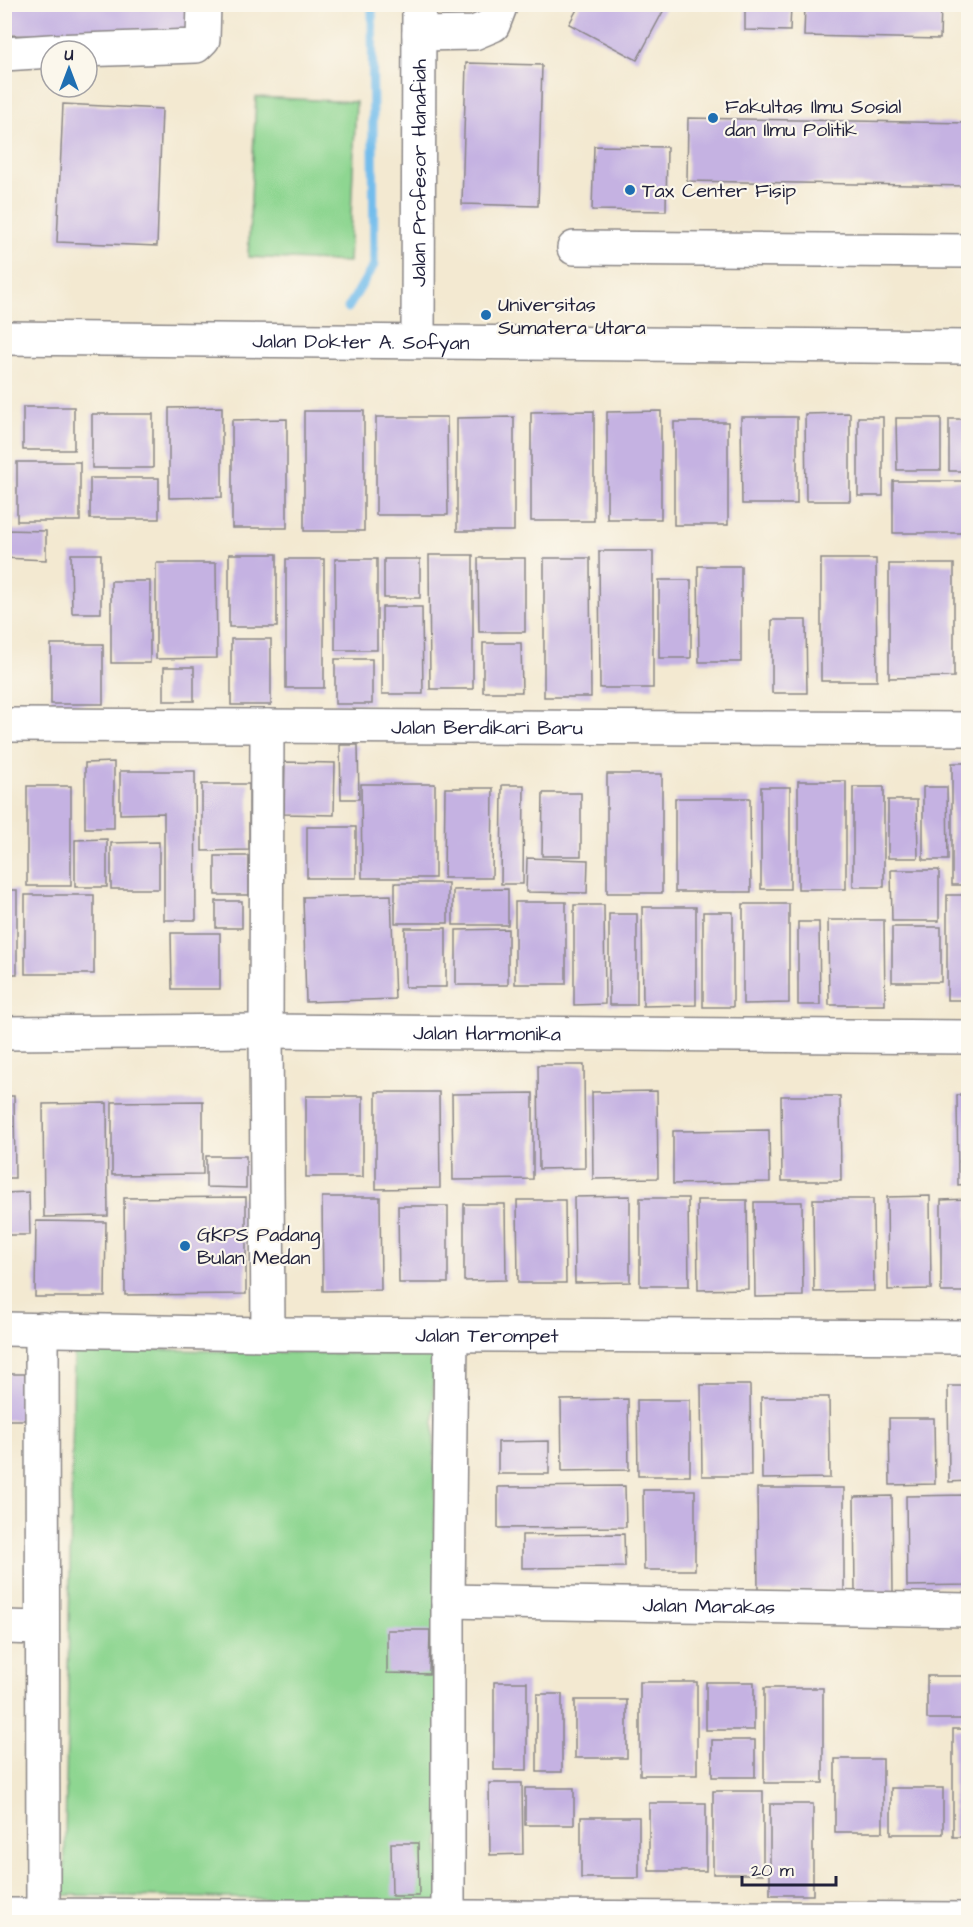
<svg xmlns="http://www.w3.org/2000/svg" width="973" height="1927" font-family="'Architects Daughter',sans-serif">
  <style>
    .green { fill: #8ed691; stroke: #587c66; stroke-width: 1.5 }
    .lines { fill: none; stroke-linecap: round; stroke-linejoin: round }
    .stream { stroke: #73bdec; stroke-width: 9 }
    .building { fill: #c5b2e2 }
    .minor-casing { stroke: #8a8686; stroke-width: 36 }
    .minor { stroke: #fff; stroke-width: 33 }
    .poi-dot { fill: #1f6fb2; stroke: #fbf7ec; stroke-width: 2 }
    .labels { text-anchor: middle; stroke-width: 4.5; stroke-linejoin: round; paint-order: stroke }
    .poi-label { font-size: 20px; fill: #22223b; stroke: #fbf7ec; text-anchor: start }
    .street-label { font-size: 20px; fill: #22223b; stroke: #fbf7ec }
  </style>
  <rect width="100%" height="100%" fill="#fbf7ec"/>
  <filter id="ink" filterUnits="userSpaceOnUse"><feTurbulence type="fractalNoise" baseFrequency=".0167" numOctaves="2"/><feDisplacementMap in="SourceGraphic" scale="12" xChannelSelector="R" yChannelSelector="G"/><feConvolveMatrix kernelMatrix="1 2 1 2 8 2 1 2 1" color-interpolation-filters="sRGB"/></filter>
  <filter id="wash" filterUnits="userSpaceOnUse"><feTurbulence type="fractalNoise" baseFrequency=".008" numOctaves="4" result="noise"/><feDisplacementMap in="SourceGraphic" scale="24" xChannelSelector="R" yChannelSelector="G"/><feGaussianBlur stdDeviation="1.35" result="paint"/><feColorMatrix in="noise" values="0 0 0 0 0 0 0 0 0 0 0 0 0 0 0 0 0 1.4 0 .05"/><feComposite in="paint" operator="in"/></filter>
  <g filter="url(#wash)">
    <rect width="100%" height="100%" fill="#f3e9d1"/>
    <path class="green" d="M256,97L356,102L349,262L248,257Z
      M74,1348L433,1355L440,1902L64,1895Z"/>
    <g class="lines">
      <path class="stream" d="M348,308L374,265L372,4"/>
    </g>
    <g id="blocks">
      <path class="building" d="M4,4H197L196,39L4,35Z
        M580,4H667L637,60L569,24Z
        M745,4H791L790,31L745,30Z
        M805,4H941L940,39L804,36Z
        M466,63L542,65L538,206L462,204Z
        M63,104L162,109L157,246L57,242Z
        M688,118L968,123V186L687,181Z
        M594,146L667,147L666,211L592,210Z
        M23,407H74V450H23Z
        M222,407V497L169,498V408Z
        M304,411H364V531H304Z
        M594,411V521H531V412Z
        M661,411V519H607V412Z
        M850,413V501H806L805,414Z
        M92,414H153V468H92Z
        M376,417H447L448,515H376Z
        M514,417V531H457V418Z
        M741,417H797V504H742Z
        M858,417H883V496H858Z
        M896,418H941V470H897Z
        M287,419V528H232V420Z
        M949,419H968V471H949Z
        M674,422H728V525H674Z
        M17,462H80V521H17Z
        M90,478H159V519H90Z
        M893,481H968V533H893Z
        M4,530L46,531V560L4,558Z
        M599,551H653V688H600Z
        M71,554H101V613H72Z
        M229,554H277V627H229Z
        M429,555H473V689H430Z
        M478,558H525V632H479Z
        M544,558H590L591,697H544Z
        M286,559H324V688H286Z
        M335,559H377V650H335Z
        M384,559H420V598H384Z
        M821,559H876L877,681H821Z
        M156,563H216L217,658L156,659Z
        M889,564H954V677L889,678Z
        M698,566H741V662H699Z
        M659,580H691V658H659Z
        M111,581H150V663H111Z
        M382,607H422L423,694H382Z
        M772,620H806L807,693H772Z
        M231,639H271V705H231Z
        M483,643H521L522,692H483Z
        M51,644H103V704H51Z
        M335,659H372V704H335Z
        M164,667H194V701H164Z
        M340,745H358L359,799H341Z
        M114,762V828H85V763Z
        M285,762L335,763L334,815L284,814Z
        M952,763H968V885H952Z
        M120,771H195L196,920H164V813L120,814Z
        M607,774H662V893H607Z
        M798,781H846V889H798Z
        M202,784H249V850L202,851Z
        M361,784H435V878H362Z
        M502,785H524L523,884H501Z
        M27,786H71V886H27Z
        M761,787H790V889H761Z
        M853,787H884V887H853Z
        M923,787H947L948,860H923Z
        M445,788H493L492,878H444Z
        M543,793H581V856H542Z
        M675,798H750L751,892H675Z
        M888,800H917L918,858H888Z
        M307,827H356V878H307Z
        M107,839V887H75V840Z
        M159,842V889H111V843Z
        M215,856H249V895H215Z
        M527,858L588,860L587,893L526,892Z
        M891,870H939V921H892Z
        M395,883H448V923H395Z
        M508,889V925H453V890Z
        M4,890H17V974H4Z
        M25,895H94V974H25Z
        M391,895L395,999L306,1002L303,897Z
        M947,895H968V1000H947Z
        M216,901H242V928H216Z
        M515,902H566V984H515Z
        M743,904H789V1003L743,1004Z
        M574,905H604L605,1004L574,1005Z
        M642,907H696V1005L643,1006Z
        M703,912H733V1007H703Z
        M609,914H637V1005H609Z
        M828,920H884L885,1005H829Z
        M798,922H819L820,1005H798Z
        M892,927H941V982H892Z
        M405,928H446V987H405Z
        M508,929V985H456V930Z
        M171,933H220V989H172Z
        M538,1065H584L585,1168L539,1169Z
        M657,1091L658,1178L593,1179L592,1092Z
        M376,1092H439L440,1188L376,1189Z
        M533,1093V1179L453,1180L452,1094Z
        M957,1095H968V1184L958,1185Z
        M4,1096H14L15,1178H4Z
        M306,1096H363V1177H306Z
        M781,1096H840L841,1181H782Z
        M203,1101V1174L112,1175V1102Z
        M107,1103L108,1216L44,1217L43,1104Z
        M769,1130L770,1182L673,1184V1131Z
        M206,1156H246V1188L206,1187Z
        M29,1192L30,1235H4V1193Z
        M630,1196V1282L575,1283L574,1197Z
        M930,1196L931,1289L888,1290L887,1197Z
        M246,1197V1294L125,1295L124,1198Z
        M322,1197H380L381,1290L323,1291Z
        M640,1198H688L689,1286H640Z
        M813,1199H873L874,1291L814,1292Z
        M968,1199V1292H941V1200Z
        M517,1200H565L566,1283H518Z
        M697,1200H747L748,1289L698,1290Z
        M754,1202H802L803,1296L755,1297Z
        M464,1204H505L506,1280L464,1281Z
        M398,1206H448V1283H399Z
        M36,1221L106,1222L105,1297H35Z
        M4,1374H31V1420H4Z
        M701,1385H750L751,1476H702Z
        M948,1386H968V1481L949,1482Z
        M761,1397H829L830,1478L762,1479Z
        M628,1399L629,1470L562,1471L561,1400Z
        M637,1400H690V1476H638Z
        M889,1418H934L935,1484L890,1485Z
        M549,1441V1474H498V1442Z
        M625,1486L626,1527L498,1528V1487Z
        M757,1488H844V1591L758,1592Z
        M643,1490H695V1570H644Z
        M968,1495V1585L907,1586L906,1496Z
        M892,1496L893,1592L855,1593L854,1497Z
        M624,1534L625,1567L522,1568V1535Z
        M387,1630H430L429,1674L387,1673Z
        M927,1676H968V1719H927Z
        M494,1682H527V1770H494Z
        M640,1682H697V1775H640Z
        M706,1682H754V1730H706Z
        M764,1688H823V1783H764Z
        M537,1694H562V1772H537Z
        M575,1700H627V1758H575Z
        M953,1729H968V1837H953Z
        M712,1740H755V1777H712Z
        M835,1759H883V1832H835Z
        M489,1783H522L523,1854L490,1855Z
        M525,1788H574V1825H525Z
        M891,1788H943V1834H891Z
        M713,1791H763V1874H713Z
        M649,1803H706V1871H649Z
        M770,1804H813V1895H770Z
        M581,1817H639V1878H581Z
        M391,1843H418L419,1896H392Z"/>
    </g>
  </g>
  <g filter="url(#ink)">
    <use href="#blocks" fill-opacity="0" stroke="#8a8686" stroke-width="1.5"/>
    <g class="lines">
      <defs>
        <g id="minor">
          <path d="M419,34L474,33L493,25L501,4"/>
          <path d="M53,51L196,46L203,39L204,4"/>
          <path d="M4,54L51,51"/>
          <path d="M574,248L968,251"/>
          <path id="s1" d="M4,338L968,347"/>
          <path id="s2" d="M418,341L419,4"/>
          <path id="s3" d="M4,725L968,729"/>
          <path d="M267,726L266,1031L268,1334"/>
          <path id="s4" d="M4,1033L266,1031L968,1037"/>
          <path id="s5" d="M4,1329L268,1334L968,1337"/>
          <path d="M42,1329L43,1915"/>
          <path id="s6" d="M448,1601L968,1610"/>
          <path d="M4,1627L42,1628"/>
          <path d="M4,1915L968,1919"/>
          <path d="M448,1922V1601L451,1334"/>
        </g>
      </defs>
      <use href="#minor" class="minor-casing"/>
      <use href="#minor" class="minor"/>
    </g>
  </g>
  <g class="poi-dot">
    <circle cx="713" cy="118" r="6"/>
    <circle cx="630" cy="190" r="6"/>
    <circle cx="486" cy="315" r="6"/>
    <circle cx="185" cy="1246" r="6"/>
  </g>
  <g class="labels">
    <g class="poi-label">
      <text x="725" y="113">Fakultas Ilmu Sosial<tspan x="725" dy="23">dan Ilmu Politik</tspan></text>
      <text x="642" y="197">Tax Center Fisip</text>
      <text x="498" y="311">Universitas<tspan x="498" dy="23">Sumatera Utara</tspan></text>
      <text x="197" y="1241">GKPS Padang<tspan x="197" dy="23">Bulan Medan</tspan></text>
    </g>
    <g class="street-label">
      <text dy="7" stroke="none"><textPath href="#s2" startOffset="168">Jalan Profesor Hanafiah</textPath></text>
      <text dy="7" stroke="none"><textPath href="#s1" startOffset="357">Jalan Dokter A. Sofyan</textPath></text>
      <text dy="7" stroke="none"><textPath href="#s3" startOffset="483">Jalan Berdikari Baru</textPath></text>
      <text dy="7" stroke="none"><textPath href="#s4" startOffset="483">Jalan Harmonika</textPath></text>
      <text dy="7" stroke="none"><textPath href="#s5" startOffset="483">Jalan Terompet</textPath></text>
      <text dy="7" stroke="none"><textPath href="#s6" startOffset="261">Jalan Marakas</textPath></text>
    </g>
  </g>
  <rect width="973" height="1927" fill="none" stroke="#fbf7ec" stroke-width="24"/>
  <g transform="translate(69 69)"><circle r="28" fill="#fbf7ec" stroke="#a4a2a5" stroke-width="1.5"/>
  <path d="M0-4.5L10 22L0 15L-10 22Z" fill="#1f6fb2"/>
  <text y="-9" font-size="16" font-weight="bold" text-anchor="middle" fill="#22223b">U</text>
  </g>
  <path d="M742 1876v9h94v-9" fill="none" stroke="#22223b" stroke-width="3"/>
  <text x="751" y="1876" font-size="18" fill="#22223b" stroke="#fbf7ec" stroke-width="4.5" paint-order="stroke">20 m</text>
</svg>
